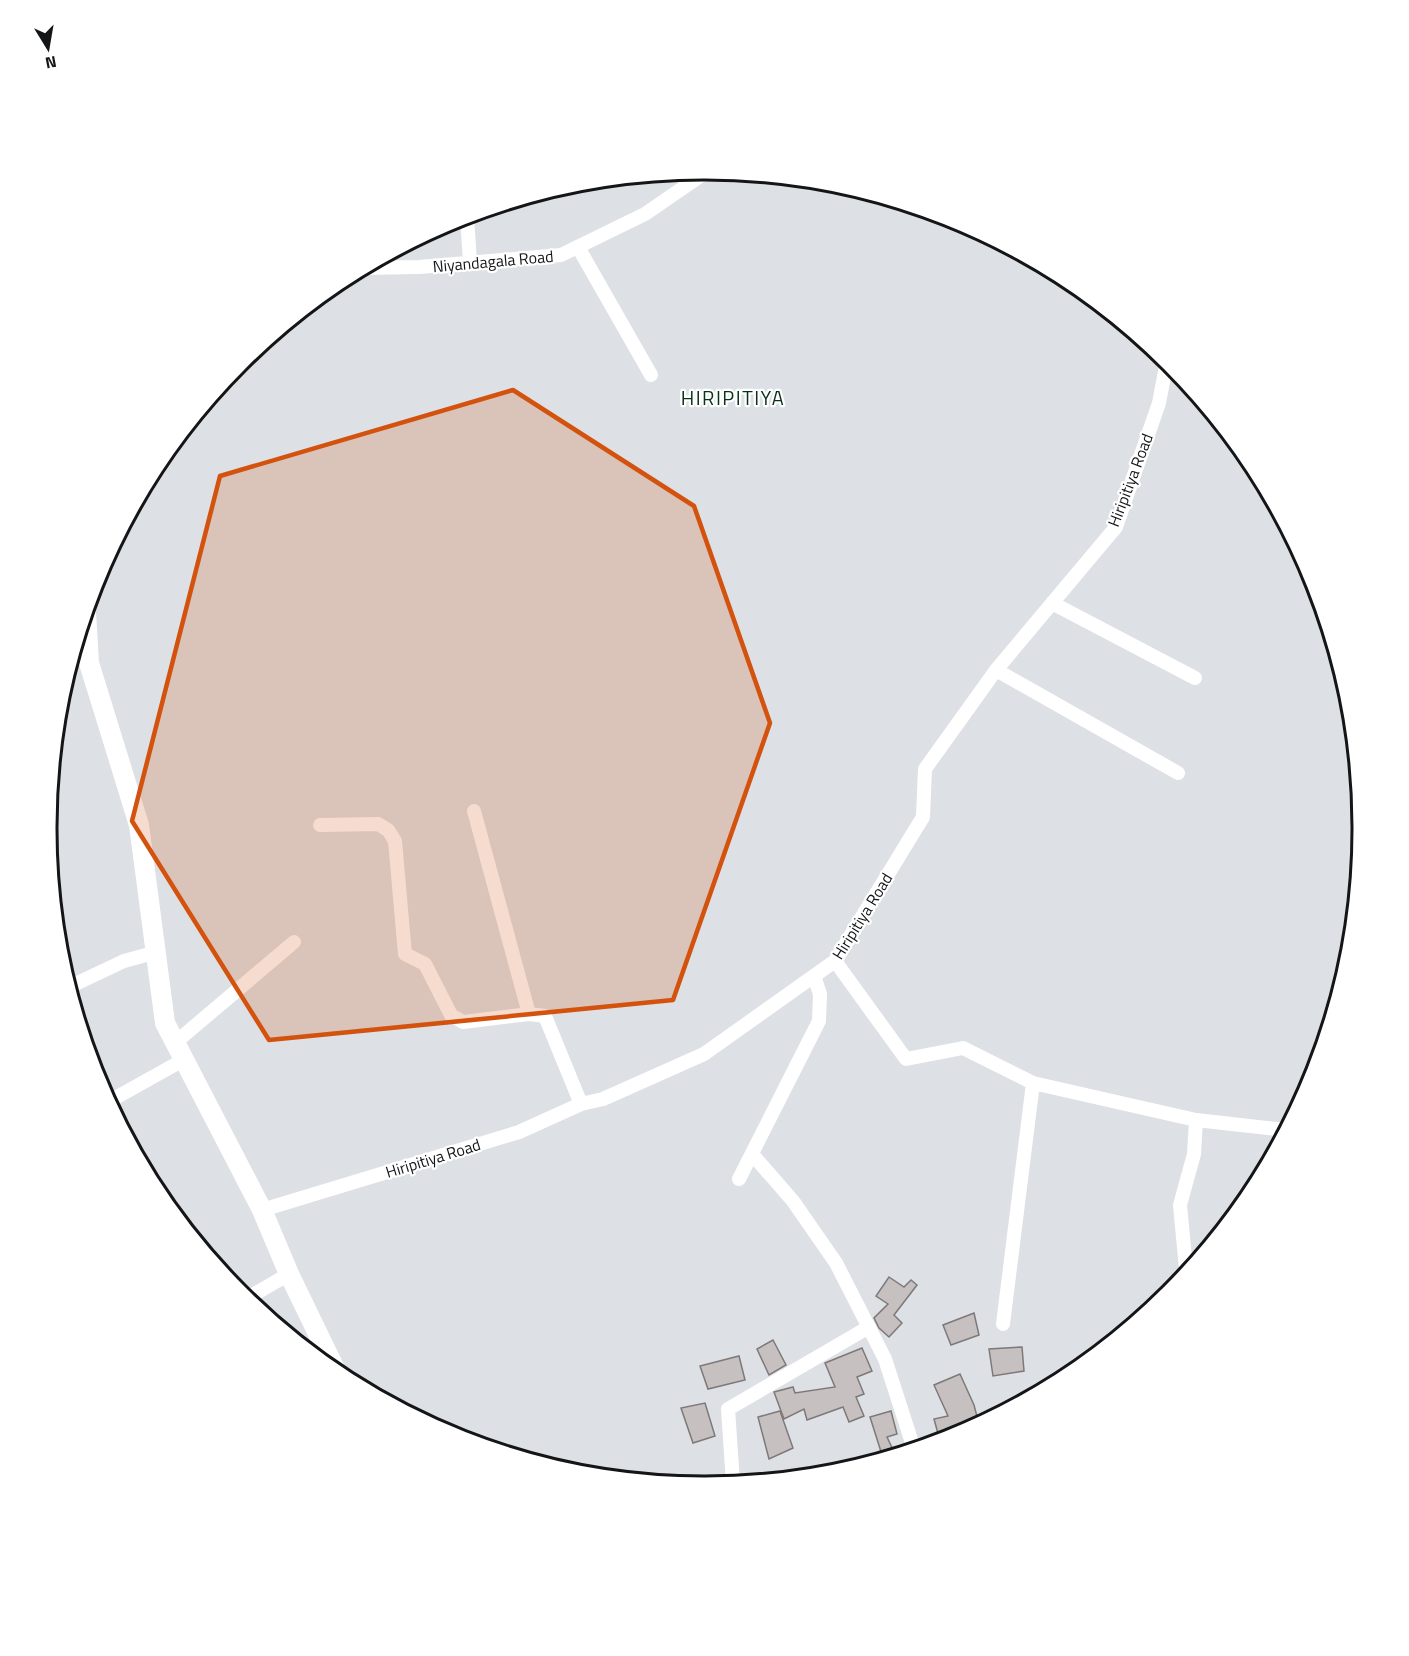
<svg xmlns="http://www.w3.org/2000/svg" width="1409" height="1656" font-family="'Titillium Web',sans-serif">
  <style>
    .building { fill: #c6c0c0; stroke: #7e7979; stroke-width: 1.5 }
    .lines { fill: none; stroke-linecap: round; stroke-linejoin: round }
    .street { stroke: #fff; stroke-width: 14 }
    .secondary { stroke: #fff; stroke-width: 20 }
    .marked { fill: #d3520d; fill-opacity: 0.2; stroke: #d3520d; stroke-width: 4.5; stroke-linejoin: round }
    .labels { text-anchor: middle; stroke-width: 4.5; stroke-linejoin: round; paint-order: stroke }
    .street-label { font-size: 16px; fill: #141517; stroke: #fff }
    .quarter-label { font-size: 20px; letter-spacing: 1.5px; fill: #0a321b; stroke: #fff }
    .rim { fill: none; stroke: #141517; stroke-width: 3 }
  </style>
  <rect width="100%" height="100%" fill="#dde0e4"/>
  <path class="building" d="M889,1277L904,1287L911,1280L917,1285L894,1315L902,1323L889,1337L879,1328L874,1318L888,1304L876,1296Z
    M974,1313L979,1335L951,1345L943,1325Z
    M773,1340L786,1365L769,1375L757,1349Z
    M1022,1347L1024,1371L993,1376L989,1349Z
    M862,1348L872,1371L857,1377L864,1394L856,1397L864,1416L849,1422L843,1407L807,1420L804,1409L784,1419L774,1392L793,1387L795,1393L835,1387L825,1363Z
    M739,1356L745,1380L708,1389L700,1366Z
    M960,1374L974,1405L979,1424L956,1436L940,1441L934,1419L948,1416L934,1385Z
    M705,1403L715,1436L693,1443L681,1408Z
    M780,1411L793,1448L769,1459L758,1417Z
    M891,1411L897,1434L887,1437L895,1454L883,1458L870,1417Z"/>
  <g class="lines">
    <path class="street" d="M467,216L470,263
      M578,247L651,375
      M363,268L419,267L561,255L645,214L709,170
      M1052,603L1195,678
      M996,670L1178,773
      M474,811L529,1014
      M320,825L378,824L388,830L395,841L405,954L425,964L451,1015L463,1022L529,1014L545,1016L581,1104
      M835,961L906,1059L963,1048L1033,1083L1196,1120L1286,1130
      M69,987L124,961L157,952
      M176,1042L294,942
      M108,1102L185,1059
      M752,1154L793,1201L836,1263L885,1359L914,1449
      M739,1179L819,1021L820,994L814,976
      M262,1210L519,1132L581,1104L603,1099L704,1054L835,961L923,817L925,769L996,670L1116,527L1159,403L1167,361
      M1184,1275L1186,1269L1180,1205L1194,1154L1196,1120
      M246,1299L289,1274
      M1003,1324L1033,1083
      M733,1483L728,1409L869,1327"/>
    <path class="secondary" d="M86,612L89,663L139,825L165,1023L262,1210L289,1274L337,1373"/>
  </g>
  <path class="marked" d="M513,390L694,506L770,723L673,1000L269,1040L132,821L220,476Z"/>
  <g class="labels">
    <g class="street-label">
      <text transform="translate(493 261) rotate(-5)" y="6">Niyandagala Road</text>
      <text transform="translate(1130 480) rotate(-69)" y="6">Hiripitiya Road</text>
      <text transform="translate(862 916) rotate(-58)" y="6">Hiripitiya Road</text>
      <text transform="translate(433 1158) rotate(-17)" y="6">Hiripitiya Road</text>
    </g>
    <g class="quarter-label">
      <text x="733" y="405">HIRIPITIYA</text>
    </g>
  </g>
  <path d="M0 0H1409V1656H0ZM704 180H705A647 647 0 0 1 1352 827V829A647 647 0 0 1 705 1476H704A647 647 0 0 1 57 829V827A647 647 0 0 1 704 180Z" fill="#fff" fill-rule="evenodd"/>
  <path class="rim" d="M704 180H705A647 647 0 0 1 1352 827V829A647 647 0 0 1 705 1476H704A647 647 0 0 1 57 829V827A647 647 0 0 1 704 180Z"/>
  <g transform="translate(48 48) rotate(169)" stroke="#ffffff" stroke-width="4.5" paint-order="stroke">
  <path d="M0-4.5L10 22L0 15L-10 22Z" fill="#141517"/>
  <text y="-9" font-size="16" font-weight="bold" text-anchor="middle" fill="#141517">N</text>
  </g>
</svg>
